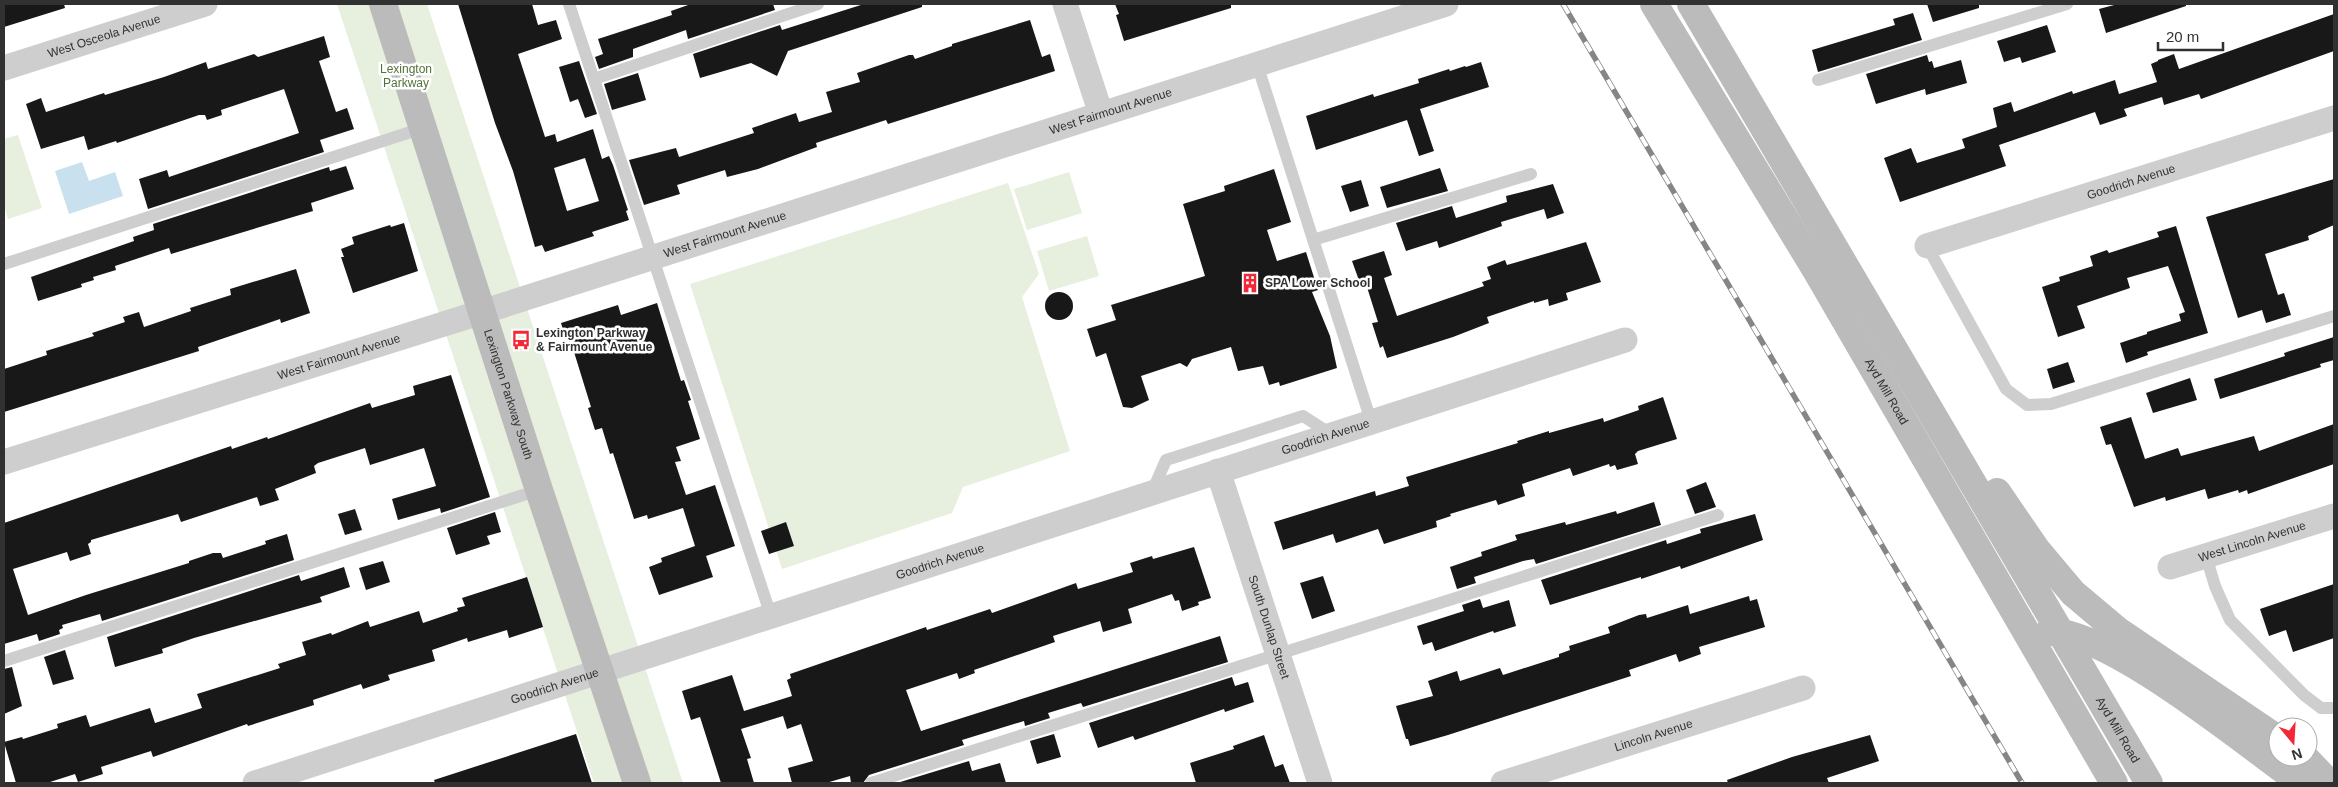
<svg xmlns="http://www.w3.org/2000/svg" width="2338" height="787" font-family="Helvetica,sans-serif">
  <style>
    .green { fill: #e7efde }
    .water { fill: #c9e1ef }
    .building { fill: #181818; fill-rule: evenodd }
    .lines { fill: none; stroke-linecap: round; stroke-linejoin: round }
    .service { stroke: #cecece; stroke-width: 12 }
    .minor { stroke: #cecece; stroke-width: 25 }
    .secondary { stroke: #bbb; stroke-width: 28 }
    .rail-casing { stroke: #868686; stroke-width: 5.5 }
    .rail { stroke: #fff; stroke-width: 4; stroke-dasharray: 11; stroke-linecap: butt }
    .labels { text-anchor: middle; stroke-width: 5; stroke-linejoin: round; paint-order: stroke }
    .street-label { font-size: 12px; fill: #313131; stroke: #fff }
    .park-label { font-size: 12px; fill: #53713a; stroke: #fff }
    .poi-label { font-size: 12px; font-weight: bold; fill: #313131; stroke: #fff; text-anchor: start }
  </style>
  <rect width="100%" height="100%" fill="#fff"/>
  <path class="green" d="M337,4H427L683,783H594Z
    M18,135L42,208L8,219L4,205V139Z
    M1069,172L1082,213L1027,230L1014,189Z
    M1008,183L1039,274L1022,297L1070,451L963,487L952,513L782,569L690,284Z
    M1087,236L1099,276L1049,291L1037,251Z"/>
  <path class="water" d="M82,162L89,181L115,172L123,196L69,214L55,171Z"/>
  <path class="building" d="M4,4H64L65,8L4,27Z
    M458,4H532L538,25L556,20L562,39L518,54L545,137L555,134L557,142L593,129L602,159L609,156L613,165L628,210L626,211L629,220L592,232L594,236L545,252L542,245L535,247L513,171L495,123ZM585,158L599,201L567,211L554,168Z
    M691,4H773L775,10L688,39L686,30L633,49V57L599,69L595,57L603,54L598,39L672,15L671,11Z
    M864,4H922V7L788,51L777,76L751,63L700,78L693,54L780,25L782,30Z
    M1115,4H1231V8L1124,41L1116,15L1119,14Z
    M1927,4H1979V8L1933,22Z
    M2118,4H2186V6L2106,33L2099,9Z
    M1913,13L1922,40L1818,72L1812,50L1895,25L1893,19Z
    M2334,14V51L2201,99L2199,94L2164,105L2162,97L2124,109L2127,116L2100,125L2095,112L1999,145L2006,166L1900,202L1884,158L1911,148L1917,163L1965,148L1962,139L1997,127L1993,108L2011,102L2014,112L2072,91L2073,94L2115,80L2119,94L2157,82L2151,64L2158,61V60L2174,54L2179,69Z
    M1030,20L1042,57L1050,54L1055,71L888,124L886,120L825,140L816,143L817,147L758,169L727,177L725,170L677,185L680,194L644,205L629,160L676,148L679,157L754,133L752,128L796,113L799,122L832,112L826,92L860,82L857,73L909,55H913L915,59L952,46V44Z
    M2047,25L2056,52L2022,63L2020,57L2004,62L1997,41Z
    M324,36L330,57L319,61L336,112L347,108L354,129L320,140L324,152L148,209L139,179L167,170L169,177L299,133L284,89L221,110L222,115L207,120L205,115H199L117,143L116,141L88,150L84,136L41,149L26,104L41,98L46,112L104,93L105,95L164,77L206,62L208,69L254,54L258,57Z
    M1927,55L1929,62L1932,61L1934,68L1961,60L1967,83L1926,95L1925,89L1876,104L1866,74Z
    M579,61L597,114L585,118L578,99L570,102L559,67Z
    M1481,62L1489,87L1420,109L1434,151L1419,156L1407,120L1316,150L1306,116L1373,94L1374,97L1419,83L1418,79L1449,69L1450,71L1465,66L1466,67Z
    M638,73L646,100L612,110L604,84Z
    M346,166L354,189L311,203L313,211L171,254L169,248L115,266L116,270L93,277L94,280L81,284L82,287L38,301L31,277L134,241L133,237L154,230L153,224L329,167L330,171Z
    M1440,168L1448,191L1387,208L1380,187Z
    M1274,169L1291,222L1267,230L1277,261L1306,252L1318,290L1312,292L1330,336L1337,368L1280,386L1279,382L1269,385L1263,366L1238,371L1231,347L1192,359L1187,367L1180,363L1141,376L1149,400L1132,408L1123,407L1106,353L1096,357L1087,329L1116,320L1111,305L1205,276L1183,204L1225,191L1224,186Z
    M2334,179V225L2308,236L2309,240L2265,254L2278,295L2284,293L2291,315L2266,323L2262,310L2238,318L2206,217Z
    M1361,180L1369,206L1350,212L1341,186Z
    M1553,184L1564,213L1547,219L1544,209L1501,222L1502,226L1439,248L1437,241L1406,251L1396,223L1452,206L1456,218L1507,202L1506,196Z
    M404,223L418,271L353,293L341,257H344L341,249L354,244L352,237L390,225L391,227Z
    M2176,226L2208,333L2147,352L2148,355L2126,363L2120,343L2147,334V332L2181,321L2179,314L2185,312L2168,266L2127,278L2130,288L2077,306L2085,328L2058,337L2042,287L2060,281L2059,277L2093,266L2090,256L2107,250L2109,253L2159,237L2157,232Z
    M1586,242L1601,282L1566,293L1568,300L1549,306L1548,299L1534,303V301L1487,317L1489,323L1453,337L1387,358L1383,346L1380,348L1372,323L1378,322L1366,284L1361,286L1352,261L1384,251L1392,275L1384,278L1397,316L1484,286L1482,282L1491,279L1487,267L1505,260L1507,265Z
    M296,269L310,313L281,323L280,319L198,347L199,351L4,412V369L47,355L46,351L94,336L92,333L125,322L123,317L139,312L144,327L191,311L190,308L231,295L230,289Z
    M1045 306a14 14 0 1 1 28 0a14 14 0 1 1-28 0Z
    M657,303L681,381L684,380L691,400L688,401L700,439L676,447L681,461L675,462L686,495L715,485L735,546L706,556L713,577L659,595L649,567L662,562L661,558L695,546L683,508L648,519L647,515L634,519L613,453L610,454L602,428L595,430L588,408L591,407L570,339L566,340L561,323L618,305L621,315Z
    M2334,337V360L2320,364L2321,367L2220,399L2214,379L2285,356L2284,353Z
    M2068,362L2075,382L2053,389L2047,369Z
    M451,375L490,497L441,513L440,508L398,520L392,499L436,486L424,448L370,465L365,448L318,463L314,466L316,473L275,489L279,500L260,506L257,497L181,522L178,514L91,540V542L88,544L91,554L70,561L67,552L13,569L28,615L86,595L189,563V561L213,553H221L223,558L266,544L265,541L287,534L294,560L102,621L100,614L62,625L63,628L59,630L60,634L39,641L37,634L4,644V523L231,446L232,449L267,437L268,439L370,403L372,408L415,395L413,386Z
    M2190,378L2197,400L2153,413L2146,393Z
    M1663,397L1677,439L1638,451L1635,454L1638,464L1617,470L1615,465L1610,467L1609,464L1573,476L1570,468L1522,484L1525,496L1498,505L1496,500L1450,514L1451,516L1436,521L1437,527L1384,544L1378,529L1336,543L1333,534L1283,550L1274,522L1375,491L1376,496L1409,486L1406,477L1518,443L1517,441L1549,431V433L1603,418L1604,422L1639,410L1638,406Z
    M2131,417L2145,459L2178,448L2181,456L2254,436L2259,451L2334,424V464L2248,494L2247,490L2239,493L2238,490L2208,499L2205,489L2166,501L2165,497L2134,507L2111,444L2106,445L2100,427Z
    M1706,482L1716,507L1695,514L1686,490Z
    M1654,502L1661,525L1536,564L1534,559L1523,561L1474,577L1476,583L1457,589L1450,567L1482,556L1481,552L1517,540L1515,535L1565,522L1566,525L1616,511L1617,514Z
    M355,509L362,530L345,535L338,514Z
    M495,512L501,532L487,536L490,544L456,555L447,528Z
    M1755,514L1763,540L1681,569L1680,566L1641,579V577L1550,605L1541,580L1666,540L1667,544L1701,533L1700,529Z
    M786,522L794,546L769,554L761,531Z
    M1194,547L1211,598L1198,602L1199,605L1182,611L1179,600L1175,601L1172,594L1128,609L1132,623L1103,632L1100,621L1053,636L1055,642L974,670L975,673L959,679L957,673L906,690L921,731L1220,636L1228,662L1083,707L1081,703L1048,713L1050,718L1025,726L1024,721L962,740L964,745L869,775L863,783H851L850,776L826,783H792L788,768L813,761L801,724L787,729L783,716L741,729L751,758L747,759L754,783H721L700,717L691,720L682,691L732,675L744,711L792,696L787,680L791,678L790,674L926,627L927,630L990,609L992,613L1076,583L1078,589L1133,572L1130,563L1152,556L1153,559Z
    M383,561L390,582L366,590L359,568Z
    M344,567L350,587L320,597L322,602L194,638L162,649L163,653L115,667L107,637L299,575L301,581Z
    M1323,576L1335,611L1312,619L1300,583Z
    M527,577L543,627L509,638L507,630L468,642L467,638L432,650L435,661L388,675L390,680L363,689L361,684L313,700L314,705L248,726L247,724L153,757L151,751L104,766L101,767L103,774L78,782L75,774L47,783H16L4,742L22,737L23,739L58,728L57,724L86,715L90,727L150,708L155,723L202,708L197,694L280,668L278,664L306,655L302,642L331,633L332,635L368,621L370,627L419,611L423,623L458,611L457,608L465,606L462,598Z
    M2334,584V638L2293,652L2286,630L2269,636L2260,609Z
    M1749,596L1750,601L1757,599L1765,627L1699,647L1701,654L1679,662L1676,654L1629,670L1631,676L1448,735L1410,746L1408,739H1406L1396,706L1433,696L1428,681L1457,671L1460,681L1500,668L1503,675L1559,657V654L1570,650L1569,646L1610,633L1608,627L1639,615L1646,614L1647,618L1688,605L1690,614Z
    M1480,599L1483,608L1509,600L1516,626L1494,633L1493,631L1435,651L1432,642L1423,645L1417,626L1464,611L1462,605Z
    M65,650L74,679L53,685L44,657Z
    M12,667L22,706L4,714V669Z
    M1232,677L1235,686L1248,682L1254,702L1225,712L1224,709L1135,740L1133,736L1098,748L1089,723Z
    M576,734L592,783H435L434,780Z
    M1054,734L1061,757L1037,764L1030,741Z
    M1264,735L1275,767L1283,764L1290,783H1196L1190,763L1234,749L1233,746Z
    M1870,735L1879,761L1827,778L1829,783H1728L1727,780L1792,757Z
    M969,761L972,771L1000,763L1006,783H897Z"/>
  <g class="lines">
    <path class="service" d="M569,4L771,616
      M1257,64L1371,421
      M594,79L818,4
      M1818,80L2067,4
      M1313,240L1531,174
      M1927,246L2006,389L2027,405L2051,404L2334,316
      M4,264L423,128
      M1152,492L1166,460L1185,454L1303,416L1331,434
      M2206,556L2215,586L2230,620L2304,695L2321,708H2334
      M4,661L539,490
      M871,783L1718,515"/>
    <g class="minor">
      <path d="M1065,4L1101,114"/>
      <path id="s1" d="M4,68L205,4"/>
      <path id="s2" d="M1927,246L2334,118"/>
      <path id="s3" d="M4,462L482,312L1446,4"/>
      <path id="s4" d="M1218,471L1320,783"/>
      <path id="s5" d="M2170,567L2334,516"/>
      <path id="s6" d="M255,783L1625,340"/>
      <path id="s7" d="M1503,783L1803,688"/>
    </g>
    <g class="secondary">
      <path id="s8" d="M383,4L539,490L637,783"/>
      <path id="s9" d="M1654,4L1816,270L2114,783"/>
      <path id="s10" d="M1691,4L2149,783"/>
      <path d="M1997,492L2036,549L2073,593L2117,630L2278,739"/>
      <path d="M2049,632C2107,630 2238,737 2288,773L2298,783"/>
      <path d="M2304,757L2329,783"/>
    </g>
    <defs>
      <path id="rail" d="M1563,4L2022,783"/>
    </defs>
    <use href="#rail" class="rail-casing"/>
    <use href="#rail" class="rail"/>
  </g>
  <defs>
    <symbol id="building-bare" viewBox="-9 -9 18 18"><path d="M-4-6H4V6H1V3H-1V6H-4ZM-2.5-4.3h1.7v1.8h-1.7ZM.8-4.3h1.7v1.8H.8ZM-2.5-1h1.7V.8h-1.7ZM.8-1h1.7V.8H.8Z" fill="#f32837" stroke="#fff" stroke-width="2.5" paint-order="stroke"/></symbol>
    <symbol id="bus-bare" viewBox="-9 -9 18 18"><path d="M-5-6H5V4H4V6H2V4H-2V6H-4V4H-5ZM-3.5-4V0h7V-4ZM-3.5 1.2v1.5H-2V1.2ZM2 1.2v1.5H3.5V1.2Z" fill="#f32837" stroke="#fff" stroke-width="2.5" paint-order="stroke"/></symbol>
  </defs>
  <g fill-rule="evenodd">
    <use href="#building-bare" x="1236" y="269" width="28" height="28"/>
    <use href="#bus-bare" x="507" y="326" width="28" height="28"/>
  </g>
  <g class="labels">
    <g class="street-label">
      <text dy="4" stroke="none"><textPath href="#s1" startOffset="105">West Osceola Avenue</textPath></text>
      <text dy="4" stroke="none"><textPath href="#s3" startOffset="1161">West Fairmount Avenue</textPath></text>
      <text dy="4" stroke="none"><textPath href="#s2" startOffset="214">Goodrich Avenue</textPath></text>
      <text dy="4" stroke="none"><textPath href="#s3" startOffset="756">West Fairmount Avenue</textPath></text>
      <text dy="4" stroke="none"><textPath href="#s3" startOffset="351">West Fairmount Avenue</textPath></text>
      <text dy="4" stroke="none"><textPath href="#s9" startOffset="452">Ayd Mill Road</textPath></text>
      <text dy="4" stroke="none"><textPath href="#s8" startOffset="410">Lexington Parkway South</textPath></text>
      <text dy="4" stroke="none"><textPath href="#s6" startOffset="1125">Goodrich Avenue</textPath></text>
      <text dy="4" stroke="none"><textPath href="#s5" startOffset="86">West Lincoln Avenue</textPath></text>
      <text dy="4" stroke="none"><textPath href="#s6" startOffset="720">Goodrich Avenue</textPath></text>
      <text dy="4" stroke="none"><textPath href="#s4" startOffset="164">South Dunlap Street</textPath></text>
      <text dy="4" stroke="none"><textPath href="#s6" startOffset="315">Goodrich Avenue</textPath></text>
      <text dy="4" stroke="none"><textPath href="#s10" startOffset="842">Ayd Mill Road</textPath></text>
      <text dy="4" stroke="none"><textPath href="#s7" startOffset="158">Lincoln Avenue</textPath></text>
    </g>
    <g class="park-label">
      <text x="406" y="73">Lexington<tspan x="406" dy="14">Parkway</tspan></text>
    </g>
    <g class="poi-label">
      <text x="1265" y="287">SPA Lower School</text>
      <text x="536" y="337">Lexington Parkway<tspan x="536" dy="14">&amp; Fairmount Avenue</tspan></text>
    </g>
  </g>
  <rect width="2338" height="787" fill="none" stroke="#313131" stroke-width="10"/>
  <g transform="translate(2293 742) rotate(162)"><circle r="24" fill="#ffffff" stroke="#adadad"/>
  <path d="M0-4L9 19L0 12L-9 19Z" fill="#f32837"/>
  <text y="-8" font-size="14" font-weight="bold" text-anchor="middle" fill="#313131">N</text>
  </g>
  <path d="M2158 42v8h65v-8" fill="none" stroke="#313131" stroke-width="2.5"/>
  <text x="2166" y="42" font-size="15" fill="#313131" stroke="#ffffff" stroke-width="4" paint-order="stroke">20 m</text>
</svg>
